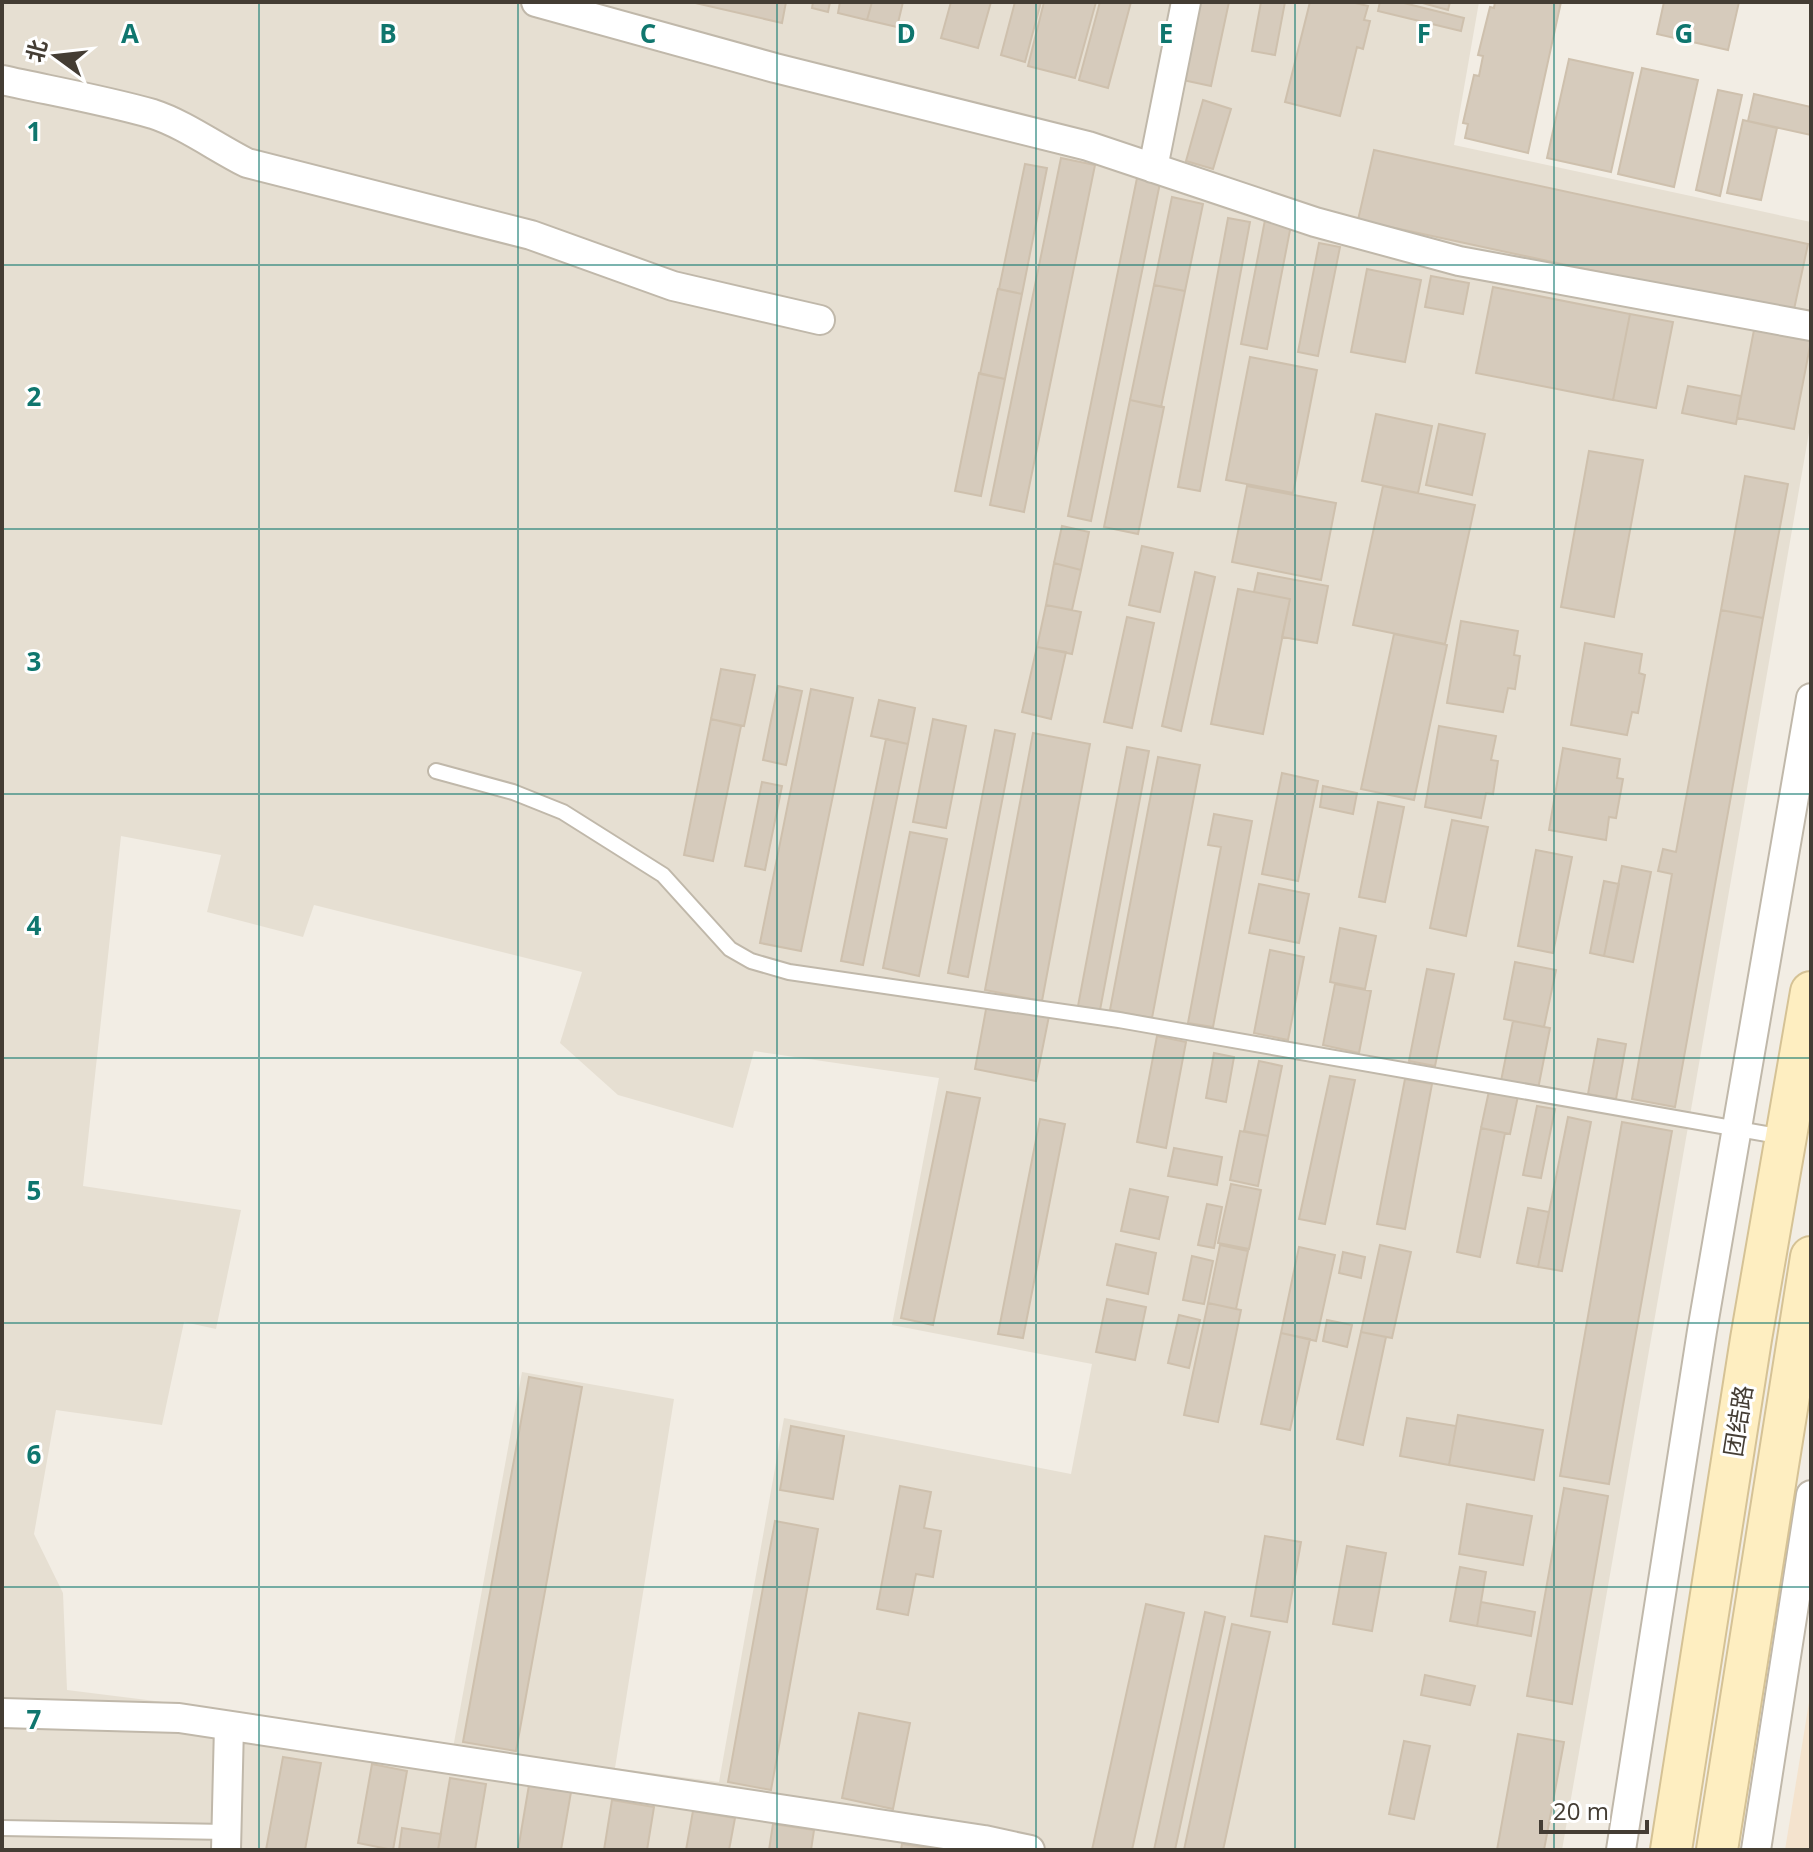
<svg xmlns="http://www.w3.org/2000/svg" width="1813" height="1852" font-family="'Open Sans','Noto Sans SC',sans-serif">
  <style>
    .residential { fill: #e6dfd2; fill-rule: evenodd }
    .commercial { fill: #f4e3ce }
    .building { fill: #d6cbbc; stroke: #cec0ad; stroke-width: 2 }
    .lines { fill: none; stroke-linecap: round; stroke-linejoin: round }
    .lane-casing { stroke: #c0b8aa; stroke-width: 18 }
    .street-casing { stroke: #c0b8aa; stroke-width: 32 }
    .secondary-casing { stroke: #d5c295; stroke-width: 44 }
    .lane { stroke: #fff; stroke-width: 14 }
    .street { stroke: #fff; stroke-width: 28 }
    .secondary { stroke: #feeec1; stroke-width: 40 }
    .grid { fill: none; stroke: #0f766e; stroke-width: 2; stroke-opacity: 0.55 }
    .labels { text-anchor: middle; stroke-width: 6; stroke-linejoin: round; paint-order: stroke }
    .street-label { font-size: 24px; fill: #443d34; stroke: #fff }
    .grid-label { font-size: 26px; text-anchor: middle; font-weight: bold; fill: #0f766e; stroke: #fff; stroke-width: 6; stroke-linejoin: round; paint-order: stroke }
  </style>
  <rect width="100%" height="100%" fill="#f2ede4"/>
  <path class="residential" d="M2,2H1479L1454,145L1811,222V421L1562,1850H2ZM121,836L221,855L207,912L303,937L314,905L582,972L560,1043L618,1095L733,1128L754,1051L939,1078L892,1325L1092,1364L1071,1474L784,1418L719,1782L615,1768L674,1399L522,1372L453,1748L195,1706L67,1690L63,1593L34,1534L56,1410L162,1425L184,1322L216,1329L241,1210L83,1186Z"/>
  <path class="commercial" d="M1811,1690V1850H1785Z"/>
  <path class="building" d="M691,2H786L782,23Z
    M813,2H830L828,12L812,8Z
    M840,2H872L867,20L838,13Z
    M872,2H903L897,27L867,20Z
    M951,2H991L978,48L941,38Z
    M1015,2H1041L1025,62L1001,55Z
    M1044,2H1096L1075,78L1028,66Z
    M1100,2H1131L1108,88L1079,80Z
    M1195,2H1229L1211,86L1178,79Z
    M1261,2H1285L1275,55L1252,51Z
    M1310,2H1351L1368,6L1364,20L1370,21L1363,49L1357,47L1340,116L1285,102Z
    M1380,2H1400L1464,18L1461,31L1378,11Z
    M1419,2H1450L1448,10Z
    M1495,2H1561L1528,153L1465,138L1468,124L1463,123L1474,75L1479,76L1483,56L1478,55L1490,7L1494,8Z
    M1664,2H1739L1728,50L1657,34Z
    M1569,59L1633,73L1611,172L1547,158Z
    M1642,68L1698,80L1674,187L1618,174Z
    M1718,90L1742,95L1720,196L1696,190Z
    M1754,94L1811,107V135L1748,121Z
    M1203,100L1231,109L1213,169L1186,161Z
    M1743,120L1777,128L1761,200L1727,193Z
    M1374,150L1808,244L1793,314L1358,220Z
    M1061,158L1095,165L1024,512L990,505Z
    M1025,164L1047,168L1022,294L999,289Z
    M1137,178L1160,183L1091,521L1068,516Z
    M1172,197L1203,204L1185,291L1154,285Z
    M1228,218L1250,222L1200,491L1178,487Z
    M1265,220L1291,225L1267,349L1241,344Z
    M1319,243L1340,247L1318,356L1298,352Z
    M1367,269L1421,280L1405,362L1351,352Z
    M1431,276L1469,283L1463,314L1425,307Z
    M1154,285L1185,291L1161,407L1130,400Z
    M1493,287L1630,314L1613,400L1476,373Z
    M998,289L1022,294L1005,379L980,374Z
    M1630,314L1673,322L1656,408L1613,400Z
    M1754,330L1811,341L1794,429L1737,418Z
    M1250,357L1317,370L1293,493L1226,480Z
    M979,373L1005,379L981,496L955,491Z
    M1688,386L1741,396L1736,424L1682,413Z
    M1130,400L1164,407L1138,534L1104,527Z
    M1376,414L1432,426L1418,493L1362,481Z
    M1439,424L1485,434L1472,495L1426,485Z
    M1589,451L1643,460L1614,617L1561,607Z
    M1745,476L1788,484L1763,618L1721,610Z
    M1247,486L1336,503L1321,580L1232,562Z
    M1383,486L1475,505L1445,644L1353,625Z
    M1062,526L1089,532L1081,570L1054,563Z
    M1142,546L1173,553L1160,612L1129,605Z
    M1054,563L1081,570L1072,610L1046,605Z
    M1195,572L1215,577L1181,731L1162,726Z
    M1258,573L1328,586L1317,643L1282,637L1290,599L1254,592Z
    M1238,589L1290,599L1263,734L1211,724Z
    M1046,605L1081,612L1072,654L1037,647Z
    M1721,610L1763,618L1675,1107L1632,1099L1672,874L1658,871L1663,849L1676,852Z
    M1127,617L1154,623L1132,728L1104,722Z
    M1461,621L1518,631L1514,655L1520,656L1515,689L1508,688L1503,712L1447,703Z
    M1394,634L1447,645L1414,800L1361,789Z
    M1585,643L1642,654L1639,673L1645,675L1638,713L1632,712L1627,735L1571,725Z
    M1037,647L1066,652L1051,719L1022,712Z
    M721,669L755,675L744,726L711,719Z
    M778,686L802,691L786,765L763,760Z
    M811,689L853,698L801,951L760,943Z
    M879,700L915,708L908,744L871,736Z
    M711,719L741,726L713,861L684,855Z
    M933,719L966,726L946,828L913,822Z
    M1439,726L1496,736L1491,760L1498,761L1493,794L1486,793L1481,818L1425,807Z
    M995,730L1015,734L968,977L948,973Z
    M1033,733L1090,744L1042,1001L985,990Z
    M886,739L908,744L863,965L841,961Z
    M1127,747L1149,751L1100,1010L1078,1006Z
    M1563,748L1620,759L1617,778L1623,779L1616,818L1609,817L1606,840L1549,830Z
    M1158,757L1200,765L1152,1018L1110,1010Z
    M1282,773L1318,781L1298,881L1262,874Z
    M762,782L782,786L765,870L745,866Z
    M1323,786L1357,793L1353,814L1320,807Z
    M1378,802L1404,807L1385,902L1359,897Z
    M1214,814L1252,821L1213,1027L1188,1023L1221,847L1208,845Z
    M1452,820L1488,827L1466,936L1430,928Z
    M910,832L947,839L919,976L883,968Z
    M1536,850L1572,857L1553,953L1518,946Z
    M1622,866L1651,872L1633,962L1604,956Z
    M1604,881L1619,884L1604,956L1590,953Z
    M1259,884L1309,894L1299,943L1249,933Z
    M1340,928L1376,936L1365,989L1330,982Z
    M1270,950L1304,957L1288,1040L1254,1033Z
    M1515,962L1556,970L1544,1027L1504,1019Z
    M1427,969L1454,974L1435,1066L1409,1061Z
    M1335,984L1371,991L1359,1053L1323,1045Z
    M987,1004L1049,1016L1036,1081L975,1069Z
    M1513,1021L1550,1028L1538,1089L1501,1081Z
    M1157,1036L1186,1042L1166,1148L1137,1142Z
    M1598,1039L1626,1044L1616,1099L1588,1094Z
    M1214,1053L1234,1057L1226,1102L1206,1098Z
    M1259,1061L1282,1066L1268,1136L1244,1131Z
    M1330,1076L1355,1080L1325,1224L1299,1219Z
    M1405,1079L1432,1084L1405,1229L1377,1224Z
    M1489,1091L1518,1096L1510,1134L1481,1128Z
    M947,1092L980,1098L933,1325L901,1318Z
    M1537,1106L1555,1109L1541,1178L1523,1175Z
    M1568,1117L1591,1122L1562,1271L1538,1267Z
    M1040,1119L1065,1124L1023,1338L998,1334Z
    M1622,1122L1672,1131L1609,1484L1560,1476Z
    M1481,1128L1505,1133L1480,1257L1457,1252Z
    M1240,1131L1268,1136L1258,1186L1230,1180Z
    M1174,1148L1222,1157L1217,1185L1168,1176Z
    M1231,1184L1261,1190L1249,1249L1218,1243Z
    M1130,1189L1168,1197L1159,1239L1121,1231Z
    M1207,1204L1222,1207L1214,1248L1198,1245Z
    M1528,1208L1549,1212L1538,1267L1517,1263Z
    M1116,1244L1156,1253L1148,1294L1107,1285Z
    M1220,1245L1248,1251L1236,1309L1208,1303Z
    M1380,1245L1411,1252L1392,1338L1361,1332Z
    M1299,1247L1335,1255L1316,1341L1281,1333Z
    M1343,1252L1365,1257L1361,1278L1339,1273Z
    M1192,1256L1213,1261L1204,1304L1183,1300Z
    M1107,1299L1146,1307L1135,1360L1096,1352Z
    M1208,1303L1241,1310L1218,1422L1184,1415Z
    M1179,1315L1200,1320L1189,1368L1168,1363Z
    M1327,1320L1352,1325L1347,1347L1323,1341Z
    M1361,1332L1386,1337L1363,1445L1337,1439Z
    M1281,1333L1310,1339L1290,1430L1261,1424Z
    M529,1377L582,1387L516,1751L463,1742Z
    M1458,1415L1543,1430L1534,1480L1449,1465Z
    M1407,1418L1456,1426L1449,1465L1400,1456Z
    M791,1426L844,1436L833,1499L780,1490Z
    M900,1486L931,1492L924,1528L941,1531L933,1577L916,1574L908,1615L877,1609Z
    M1564,1488L1608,1496L1572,1704L1527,1696Z
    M1467,1504L1532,1516L1523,1565L1459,1554Z
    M775,1521L818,1529L771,1790L728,1782Z
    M1265,1536L1301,1542L1287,1622L1251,1616Z
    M1347,1546L1386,1553L1372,1631L1333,1624Z
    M1460,1567L1486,1572L1477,1626L1450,1621Z
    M1481,1602L1535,1612L1531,1636L1477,1626Z
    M1146,1604L1184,1613L1132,1850H1092Z
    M1205,1612L1225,1617L1175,1850H1154Z
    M1232,1624L1270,1632L1223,1850H1184Z
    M1425,1675L1475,1686L1470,1705L1421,1695Z
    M859,1713L910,1723L893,1809L842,1798Z
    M1518,1734L1564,1742L1544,1850H1497Z
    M1404,1741L1430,1746L1414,1819L1389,1814Z
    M283,1757L321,1763L305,1850H266Z
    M372,1764L407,1771L393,1850L358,1843Z
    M450,1778L486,1784L475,1850H438Z
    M529,1785L571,1792L561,1850H518Z
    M612,1800L654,1807L647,1850H604Z
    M693,1811L735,1818L729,1850H686Z
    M773,1824L814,1830L811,1850H769Z
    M402,1828L441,1834L438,1850H399Z
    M902,1844L934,1849V1850H901Z"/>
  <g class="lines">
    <defs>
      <path id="lane" d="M436,771L513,792L563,812L663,875L730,949L751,961L789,972L1119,1020L1784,1137
        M2,1828L227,1832"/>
      <path id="street" d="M536,2L775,68L1088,146L1315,222L1459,261L1811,326
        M2,80C52,91 104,100 153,114C184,124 217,148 247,163L531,235L673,286L820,320
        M1153,168L1186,2
        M2,1713L179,1718L984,1840L1030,1850
        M226,1850L229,1726
        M1621,1850L1702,1331L1811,698
        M1756,1850L1811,1495"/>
      <path id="secondary" d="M1671,1850L1751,1339L1811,992
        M1717,1850L1811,1257"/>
    </defs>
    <use href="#lane" class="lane-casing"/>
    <use href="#street" class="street-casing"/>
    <use href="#secondary" class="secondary-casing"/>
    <use href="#lane" class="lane"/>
    <use href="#street" class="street"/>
    <use href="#secondary" class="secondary"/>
  </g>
  <path class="grid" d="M259,2V1850M518,2V1850M777,2V1850M1036,2V1850M1295,2V1850M1554,2V1850M2,265H1811M2,529H1811M2,794H1811M2,1058H1811M2,1323H1811M2,1587H1811"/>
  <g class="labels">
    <g class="street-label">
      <text transform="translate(1739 1421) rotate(-81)" y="8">团结路</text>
    </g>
  </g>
  <g class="grid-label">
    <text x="130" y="43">A</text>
    <text x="388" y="43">B</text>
    <text x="648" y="43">C</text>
    <text x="906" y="43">D</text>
    <text x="1166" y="43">E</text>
    <text x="1424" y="43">F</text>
    <text x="1684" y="43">G</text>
    <text x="34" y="141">1</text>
    <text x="34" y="406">2</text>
    <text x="34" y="671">3</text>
    <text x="34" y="935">4</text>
    <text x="34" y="1200">5</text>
    <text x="34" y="1464">6</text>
    <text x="34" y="1729">7</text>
  </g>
  <rect width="1813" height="1852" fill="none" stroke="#443d34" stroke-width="8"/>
  <g transform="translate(56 56) rotate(285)" stroke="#ffffff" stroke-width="6" paint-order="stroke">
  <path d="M0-6L14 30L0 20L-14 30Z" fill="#443d34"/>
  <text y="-12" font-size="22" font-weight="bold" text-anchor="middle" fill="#443d34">北</text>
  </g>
  <path d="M1541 1820v12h106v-12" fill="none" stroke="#443d34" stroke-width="4"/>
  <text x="1553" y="1820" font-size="24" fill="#443d34" stroke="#ffffff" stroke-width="6" paint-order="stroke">20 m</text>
</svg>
